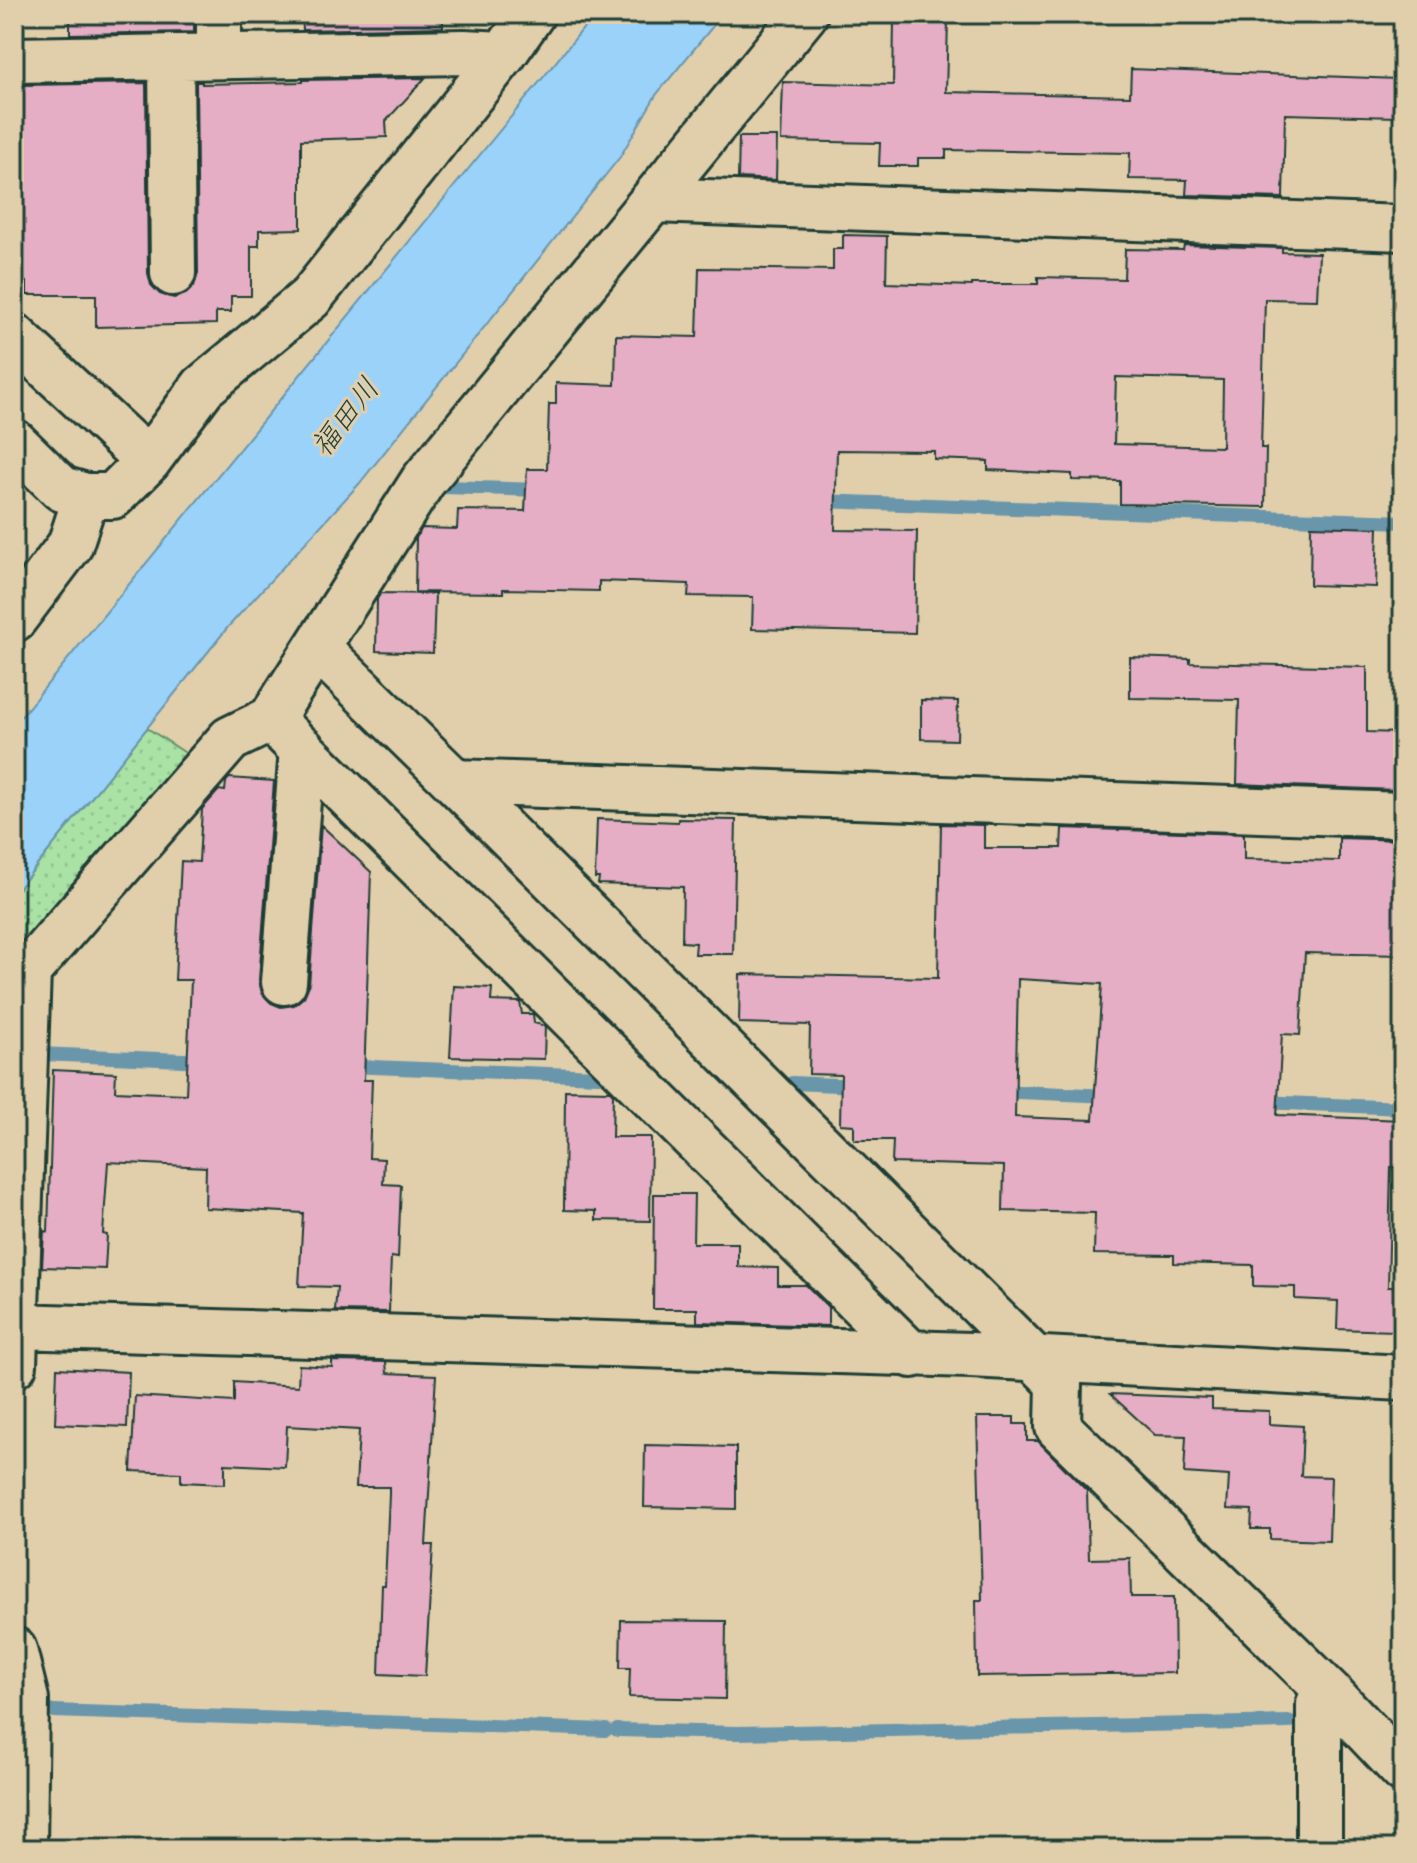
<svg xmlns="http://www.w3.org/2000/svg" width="1417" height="1863" font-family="'Indie Flower','Klee One',sans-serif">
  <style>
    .green { fill: url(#green-dots); stroke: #64906c; stroke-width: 2 }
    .water { fill: #9bd2fa; stroke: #6996ab; stroke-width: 2 }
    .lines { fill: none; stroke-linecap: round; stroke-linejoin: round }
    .stream { stroke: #6996ab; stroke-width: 14 }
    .building { fill: #e5aec4; stroke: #1f3d34; stroke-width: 2; fill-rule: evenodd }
    .minor-casing { stroke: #1f3d34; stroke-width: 50 }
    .minor { stroke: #e1cfac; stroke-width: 44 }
    .labels { text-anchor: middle; stroke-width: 6; stroke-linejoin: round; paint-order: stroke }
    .water-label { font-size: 30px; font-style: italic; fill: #25443e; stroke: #e1cfac }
  </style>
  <defs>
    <pattern id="green-dots" width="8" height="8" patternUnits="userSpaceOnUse" patternTransform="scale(2)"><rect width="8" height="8" fill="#aae2a5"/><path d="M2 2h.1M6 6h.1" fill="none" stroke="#92c38f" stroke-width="1.8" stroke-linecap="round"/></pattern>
  </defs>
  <rect width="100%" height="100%" fill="#e1cfac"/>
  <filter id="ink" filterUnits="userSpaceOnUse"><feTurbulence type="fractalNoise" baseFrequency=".0125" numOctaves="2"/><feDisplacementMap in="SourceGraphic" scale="16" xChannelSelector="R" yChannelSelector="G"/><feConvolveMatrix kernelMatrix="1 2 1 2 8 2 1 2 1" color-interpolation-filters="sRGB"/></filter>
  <g filter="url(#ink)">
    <path class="green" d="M147,728L190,756L14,963V894Z"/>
    <path class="water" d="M595,14H723L656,95L620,157L359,484L228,627L14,894V725Z"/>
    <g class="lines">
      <path class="stream" d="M443,487L543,490
        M820,501L1403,522
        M39,1054L207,1061
        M347,1066L598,1076
        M792,1083L859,1086
        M996,1091L1111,1096
        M1260,1102L1403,1108
        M54,1711L606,1730
        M617,1730L738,1733L1289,1722
        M1386,1777L1403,1796"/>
    </g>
    <path class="building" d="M70,14H194V32L70,34Z
      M302,14H443V27L303,30Z
      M894,20L948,21L946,92L1130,96L1131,69L1398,79L1397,117L1285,114L1283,198L1186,195L1187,180L1129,179L1130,153L946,150V158H918V166H879L880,143L781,141L783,82L893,85Z
      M425,78L386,121L387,137L301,140V229L259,230V246H251V296H231V312H216V324L96,327V295H27V282H14L15,186H23L22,85L146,83L148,273L151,285L160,294L174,298L186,294L194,286L198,273L196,82H202V84L303,82V80Z
      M739,137H777L776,180L738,178Z
      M843,235L887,236L886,283L972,286V284H1038V277L1124,279L1125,249L1183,250L1184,245L1282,248V252L1319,253L1317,300L1265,299L1261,448H1266L1265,507L1120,504V481L1072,480V474L988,470V461L934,459V451L837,450L835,530L917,531L915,633L752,629L753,597L688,596L689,584L599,581V591L503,589V593L415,592L416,538L422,528L457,529L458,510L525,511L527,469H547L549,404H556V383L615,385L616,335L697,337L699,268L833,270V249H843ZM1116,377L1223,380L1222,447L1114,444Z
      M1311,526L1378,528L1376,587L1310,585Z
      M381,593L435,594L433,653L376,651L377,599Z
      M1130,657L1190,659V663L1367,667V732L1403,733V768H1397V790L1237,784L1239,700L1130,698Z
      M921,700L958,701L957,740L921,739Z
      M229,778L274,781L259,980L262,993L271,1003L281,1007L294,1005L304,997L309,985L321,825L371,872L364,1080H372L369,1158L384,1159L383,1184L401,1185L398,1258L391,1257L389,1312L335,1311L337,1287L299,1286L303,1213L205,1208L206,1167L108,1162L103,1234L107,1235L105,1269L42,1267L44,1231L48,1232L53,1070L116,1073L115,1091L186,1094L191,980H175L181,861L199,862L202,809L219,790L225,791L226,782Z
      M597,819L678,822V819L736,820L733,954H695L696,943L682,942L683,887L598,884L599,878H595Z
      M941,824L984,825V848H1061L1062,828L1244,834V859L1339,861V838L1403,840V955L1305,953L1300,1035L1282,1034L1277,1115L1403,1120V1167H1391L1388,1287H1395L1394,1331L1337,1329L1338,1301L1295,1299V1287L1253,1286V1265L1174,1263V1255L1094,1254L1095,1213L1003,1211L1004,1166L892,1163L893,1140H854V1125L840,1124L841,1075L809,1074L810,1025L739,1023L740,974L938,978ZM1018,979L1102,984L1093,1120L1015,1117Z
      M454,986L492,988L491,1001L520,1002L522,1014H533L534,1023L545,1026L544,1059L450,1057Z
      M565,1090L610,1091L613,1094L612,1137H651L650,1221L596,1220V1211L564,1210Z
      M654,1194H694L693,1243H738V1267L778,1268V1285H806L828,1307V1326L697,1322V1309H653Z
      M332,1361L386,1362L387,1373L436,1375L426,1545H433L425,1676L379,1674L382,1585H385L389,1494V1487H356L359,1430L287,1426L285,1467L225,1464V1484L181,1482V1473L131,1471L135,1396L234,1402V1382L298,1386L299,1365L332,1367Z
      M57,1368L129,1372L127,1427L55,1424Z
      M1110,1394L1212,1398V1409L1269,1411V1424L1303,1426L1301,1476L1331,1477L1329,1541L1270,1539V1529H1251L1252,1510L1227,1509L1229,1476L1184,1473L1186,1436L1155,1435Z
      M977,1417H1014V1424H1027V1441H1038L1087,1491L1089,1559L1130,1558L1131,1597H1174L1175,1673L977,1676L976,1600H982Z
      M645,1445L736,1447V1509L644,1507Z
      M621,1620L726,1621L725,1699L629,1697L630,1668H620Z"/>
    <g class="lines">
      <defs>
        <path id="minor" d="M219,14V56
          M171,57L173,273
          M14,60L464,52L504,54
          M654,200L1403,228
          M14,336L148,461
          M14,442L62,489L86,496H113L148,461L203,387L310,298L504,54L532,14
          M14,619L70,545L86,496
          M318,648L455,782L1403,815
          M271,719L912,1355
          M455,782L1059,1383L1058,1427L1330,1693L1403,1770
          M284,982L302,749
          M15,1326L971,1355L1403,1378
          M14,1365L28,971L230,739L271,719L423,481L805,14
          M14,1650L26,1699L24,1849
          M1319,1849V1704L1330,1693"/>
      </defs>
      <use href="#minor" class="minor-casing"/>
      <use href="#minor" class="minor"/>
    </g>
  </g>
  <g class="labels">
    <g class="water-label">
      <text transform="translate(345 417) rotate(-52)" y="10">福田川</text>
    </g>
  </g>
  <rect width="1417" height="1863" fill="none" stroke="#e1cfac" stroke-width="48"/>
  <rect x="24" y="24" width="1369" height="1815" fill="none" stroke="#1f3d34" stroke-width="3" filter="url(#ink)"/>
</svg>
